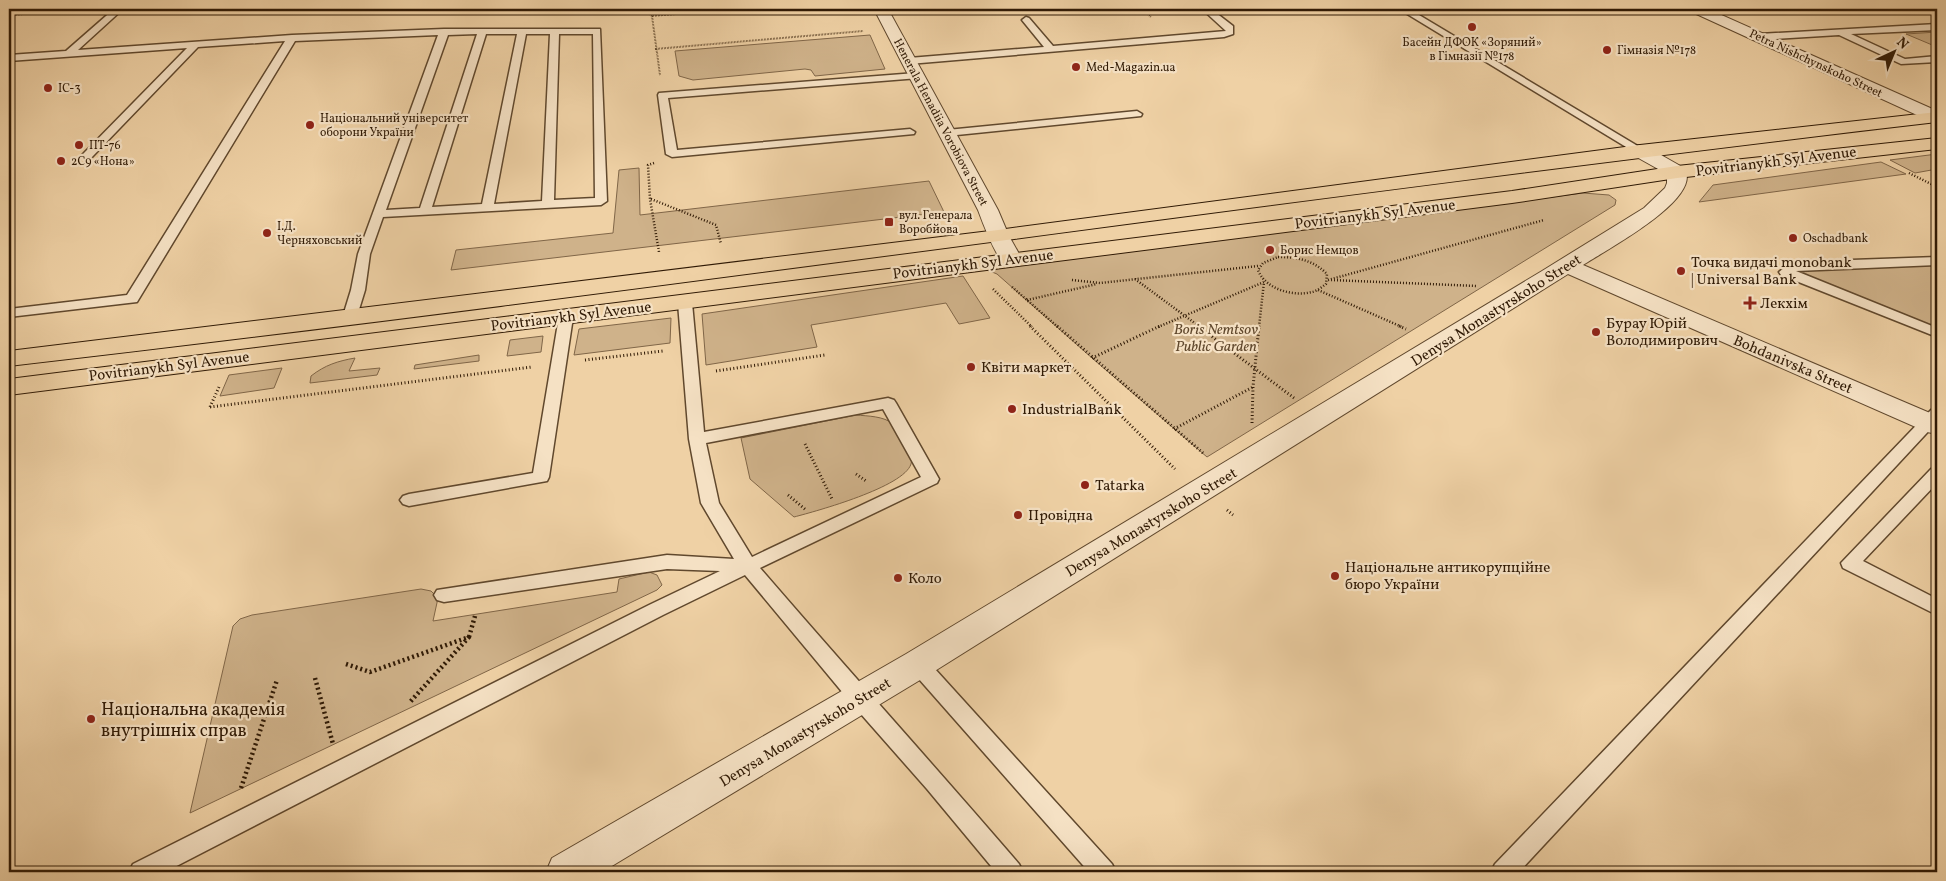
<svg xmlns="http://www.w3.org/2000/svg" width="1946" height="881" font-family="Vollkorn,serif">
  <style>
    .green { fill: #cfb28a; stroke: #806648 }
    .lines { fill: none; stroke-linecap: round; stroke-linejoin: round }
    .service-casing { stroke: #60482d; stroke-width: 3 }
    .minor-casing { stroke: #60482d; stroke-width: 2 }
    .primary-casing { stroke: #301a05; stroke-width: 2 }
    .path-far3 { stroke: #301a05; stroke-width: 2; stroke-dasharray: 0.5 1; stroke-linecap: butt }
    .path-far2 { stroke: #301a05; stroke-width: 2.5; stroke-dasharray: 1 2; stroke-linecap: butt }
    .path-far1 { stroke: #301a05; stroke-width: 3; stroke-dasharray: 1 2.5; stroke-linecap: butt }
    .path { stroke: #301a05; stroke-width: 4.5; stroke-dasharray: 2 3; stroke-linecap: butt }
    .service { fill: #f5e1c4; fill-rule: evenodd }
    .minor { fill: #f5e1c4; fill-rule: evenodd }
    .primary { fill: #efd1a5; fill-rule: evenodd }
    .poi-dot { fill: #8f2418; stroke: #f5e1c4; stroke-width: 2 }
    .labels { text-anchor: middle; stroke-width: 4.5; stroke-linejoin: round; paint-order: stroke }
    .far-poi-label { font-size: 12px; fill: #301a05; stroke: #f5e1c4; text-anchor: start }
    .far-street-label { font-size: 12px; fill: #301a05; stroke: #f5e1c4 }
    .street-label { font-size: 15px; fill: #301a05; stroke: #f5e1c4 }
    .poi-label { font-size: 15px; fill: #301a05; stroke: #f5e1c4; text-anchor: start }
    .park-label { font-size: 15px; font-style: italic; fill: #60482d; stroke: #f5e1c4 }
    .near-poi-label { font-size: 18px; fill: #301a05; stroke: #f5e1c4; text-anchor: start }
  </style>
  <rect width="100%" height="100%" fill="#efd1a5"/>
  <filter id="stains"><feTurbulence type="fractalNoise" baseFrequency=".004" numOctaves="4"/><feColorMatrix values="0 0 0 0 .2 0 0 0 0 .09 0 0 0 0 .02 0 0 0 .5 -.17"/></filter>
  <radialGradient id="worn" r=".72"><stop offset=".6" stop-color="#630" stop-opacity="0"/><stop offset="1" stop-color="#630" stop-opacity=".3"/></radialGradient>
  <path class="green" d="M1937,32V47L1906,34Z
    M870,35L885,69L815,76L811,70L805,69L693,80L679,76L675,51Z
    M1937,154V169L1915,173L1890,160Z
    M1881,162L1906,174L1699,202L1713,185Z
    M639,168L640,215L929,181L944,212L451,270L456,250L613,233L619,170Z
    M1583,193L1609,195L1616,200L1615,205L1207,457L1092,358L997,274L987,270Z
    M1937,261V333L1786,272L1795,266Z
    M963,276L990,318L959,324L946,303L811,325L817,347L706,365L702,314Z
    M671,318L670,343L574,355L579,329Z
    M543,336L541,352L507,356L510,340Z
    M479,355V361L414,369L415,365Z
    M355,358L349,371L380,368L377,375L310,383L311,376C325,365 338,361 355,358Z
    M282,368L274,388L220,396L229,375Z
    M856,415C867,416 884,416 893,424C897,428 900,435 903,440C908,448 914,455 911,464C904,487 817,511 794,517L750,479L741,438Z
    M649,572L657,575L662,585L657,590L190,813L233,626L240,619L252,615L421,589L431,591L438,598L433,621L617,592L619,579Z"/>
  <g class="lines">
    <defs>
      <path id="service" d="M114,9H123L78,50L292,35L444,29H600L607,201L601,205L383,217L370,254L365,290L357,316L355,319H345L343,316L351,290L358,254L438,35L295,41L137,302L9,317V309L127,295L285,41L198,47L92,157H84L82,155L84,153L187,48L9,61V55L66,51ZM477,34L420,208L386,210L448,35ZM486,34H517L482,204L432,207ZM526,34H550L542,201L494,204ZM559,34H593L595,198L554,200Z
        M1202,9H1211L1233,26V34L1224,37L909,64L904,61L909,58L1044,47L1022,20L1026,17L1029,18L1053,46L1226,31Z
        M1399,9H1409L1646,151L1640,154L1636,153Z
        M1937,24V30L1851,34L1905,59L1937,56V62L1901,64L1839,35L1759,40L1754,37L1759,34Z
        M916,73L919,74V78L668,98L677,150L910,129L915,132L914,134L672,157L666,154L658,95L659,93Z
        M1137,111L1142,114L1141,116L947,136L942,133L947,130Z
        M1937,257V265L1796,271L1937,328V337L1781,275L1779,272L1790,263L1795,262Z
        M685,299L692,303L704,432L888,398L894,400L896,403L939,479L937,483L760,568C846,668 934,765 1019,864L1023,872H996L927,789L853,705L745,575L663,615L165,872H129L133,864L649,605L720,571L667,569L444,602L437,600L434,595L437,590L667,555L734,559L701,503L689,439L678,303ZM883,409L921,477L752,557L719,503L706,443Z
        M566,313L573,317L549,477L547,481L409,506L403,504L400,500L403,496L409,494L533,473L559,317Z
        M1937,408V422L1519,872H1491L1495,864L1931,410Z
        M1937,467V483L1863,561L1937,599V615L1843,568L1841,563L1931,469Z
        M918,656L925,658L1112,864L1116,872H1089L911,670L908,664L911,658Z"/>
      <path id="minor" d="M874,9H888L998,210L1009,236L1022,259L1019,264L1011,266L1003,264C992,247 985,229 978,210Z
        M1690,9H1708L1937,111V122L1930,121L1692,12Z
        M1640,145L1647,147L1684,168C1705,198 1604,251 1583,265L1937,416V434L1927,432L1568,274L930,674L602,872H546L552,858L906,654L1542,271L1644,208L1665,188L1667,183V174L1633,155L1631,151L1633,147Z"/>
      <path id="primary" d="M1937,112V122C1293,197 652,292 9,366V351L998,230L1640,145Z
        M1937,138V149L1677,178L1512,203L9,395V379L1512,191L1677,166Z"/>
    </defs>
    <use href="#service" class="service-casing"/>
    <use href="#minor" class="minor-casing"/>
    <use href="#primary" class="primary-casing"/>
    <path class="path-far3" d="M645,9L652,16L660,75
      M1143,9L1151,17
      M9,15L82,10
      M652,16L736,9
      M655,49L863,31"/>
    <path class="path-far2" d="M654,163L648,165L650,199L659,252
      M1909,173L1937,187
      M651,199L716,225L721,244
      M1278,257C1297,257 1313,260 1327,274L1326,284C1322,287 1317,291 1312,292C1293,297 1265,289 1258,270L1263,263Z
      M1135,279L1200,327
      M1072,280L1100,283L1258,266
      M1328,280L1544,220
      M1331,280L1477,286
      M1012,287L1058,327
      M993,289L1032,327
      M1318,290L1402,327
      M1027,300L1097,284
      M1158,327L1264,282L1259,327"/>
    <path class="path-far1" d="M1030,326L1175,469
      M1057,326L1203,453
      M1198,326L1294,398
      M1399,326L1406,329
      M1092,358L1160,326
      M585,360L663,351
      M716,371L825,355
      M210,407L532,367
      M210,407L219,387
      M1252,423L1253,387L1259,326
      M1174,429L1253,387
      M805,444L832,499
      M856,474L866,481
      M788,495L806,510
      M1227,510L1233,515"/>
    <path class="path" d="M469,637L475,616
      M346,664L370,672L469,637L410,702
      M315,678L333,744
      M241,788L277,680"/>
    <use href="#service" class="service"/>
    <use href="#minor" class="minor"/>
    <use href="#primary" class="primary"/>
  </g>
  <g class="poi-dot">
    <circle cx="1472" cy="27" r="5"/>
    <circle cx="1607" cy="50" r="5"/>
    <circle cx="1076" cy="67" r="5"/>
    <circle cx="48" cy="88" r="5"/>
    <circle cx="310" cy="125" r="5"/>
    <circle cx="79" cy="145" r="5"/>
    <circle cx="61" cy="161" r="5"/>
    <rect x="884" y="217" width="10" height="10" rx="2.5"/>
    <circle cx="267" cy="233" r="5"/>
    <circle cx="1793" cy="238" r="5"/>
    <circle cx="1270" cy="250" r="5"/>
    <circle cx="1681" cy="271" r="5"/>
    <path d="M1747.5 295.5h5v5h5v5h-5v5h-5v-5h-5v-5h5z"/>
    <circle cx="1596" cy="332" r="5"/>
    <circle cx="971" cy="367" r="5"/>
    <circle cx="1012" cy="409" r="5"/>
    <circle cx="1085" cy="485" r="5"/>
    <circle cx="1018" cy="515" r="5"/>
    <circle cx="1335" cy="576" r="5"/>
    <circle cx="898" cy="578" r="5"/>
    <circle cx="91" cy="719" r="5"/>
  </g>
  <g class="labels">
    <g class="far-poi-label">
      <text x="1472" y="46" text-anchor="middle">Басейн ДФОК «Зоряний»<tspan x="1472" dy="14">в Гімназії №178</tspan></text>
      <text x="1617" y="54">Гімназія №178</text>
      <text x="1086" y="71">Med-Magazin.ua</text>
      <text x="58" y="92">ІС-3</text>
      <text x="320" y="122">Національний університет<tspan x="320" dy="14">оборони України</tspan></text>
      <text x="89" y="149">ПТ-76</text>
      <text x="71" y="165">2С9 «Нона»</text>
      <text x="899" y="219">вул. Генерала<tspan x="899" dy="14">Воробйова</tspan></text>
      <text x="277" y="230">І.Д.<tspan x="277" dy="14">Черняховський</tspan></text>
      <text x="1803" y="242">Oschadbank</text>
      <text x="1280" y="254">Борис Немцов</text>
    </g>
    <g class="far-street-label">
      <text transform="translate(1816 63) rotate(25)" y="4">Petra Nishchynskoho Street</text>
      <text transform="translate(941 122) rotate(62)" y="4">Henerala Henadiia Vorobiova Street</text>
    </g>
    <g class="street-label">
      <text transform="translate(1776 161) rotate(-7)" y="5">Povitrianykh Syl Avenue</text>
      <text transform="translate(1375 214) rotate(-7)" y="5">Povitrianykh Syl Avenue</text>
      <text transform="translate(973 264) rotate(-7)" y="5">Povitrianykh Syl Avenue</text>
      <text transform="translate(1496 310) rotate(-32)" y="5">Denysa Monastyrskoho Street</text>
      <text transform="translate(571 316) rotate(-7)" y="5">Povitrianykh Syl Avenue</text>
      <text transform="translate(1793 364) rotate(23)" y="5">Bohdanivska Street</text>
      <text transform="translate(169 366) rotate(-7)" y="5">Povitrianykh Syl Avenue</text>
      <text transform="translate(1151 522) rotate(-31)" y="5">Denysa Monastyrskoho Street</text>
      <text transform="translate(805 732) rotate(-31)" y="5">Denysa Monastyrskoho Street</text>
    </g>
    <g class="poi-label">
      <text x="1691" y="267">Точка видачі monobank<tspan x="1691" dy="17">| Universal Bank</tspan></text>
      <text x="1760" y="308">Лекхім</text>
      <text x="1606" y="328">Бурау Юрій<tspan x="1606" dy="17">Володимирович</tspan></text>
      <text x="981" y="372">Квіти маркет</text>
      <text x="1022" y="414">IndustrialBank</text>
      <text x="1095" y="490">Tatarka</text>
      <text x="1028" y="520">Провідна</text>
      <text x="1345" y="572">Національне антикорупційне<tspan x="1345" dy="17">бюро України</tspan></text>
      <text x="908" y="583">Коло</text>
    </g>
    <g class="park-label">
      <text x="1216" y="334">Boris Nemtsov<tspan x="1216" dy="17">Public Garden</tspan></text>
    </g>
    <g class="near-poi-label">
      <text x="101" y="715">Національна академія<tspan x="101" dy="21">внутрішніх справ</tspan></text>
    </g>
  </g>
  <rect width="1946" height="881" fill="none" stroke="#efd1a5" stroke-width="30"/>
  <rect x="10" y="10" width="1926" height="861" fill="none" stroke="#301a05" stroke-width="2.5"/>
  <rect x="15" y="15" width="1916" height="851" fill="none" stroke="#301a05"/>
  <g transform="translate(1894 52) rotate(44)" stroke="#f5e1c4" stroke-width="4" paint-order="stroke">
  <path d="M0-4L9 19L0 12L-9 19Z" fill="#301a05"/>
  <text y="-8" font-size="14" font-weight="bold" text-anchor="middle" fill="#301a05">N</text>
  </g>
  <rect width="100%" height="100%" filter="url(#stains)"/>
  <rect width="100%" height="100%" fill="url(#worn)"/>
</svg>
